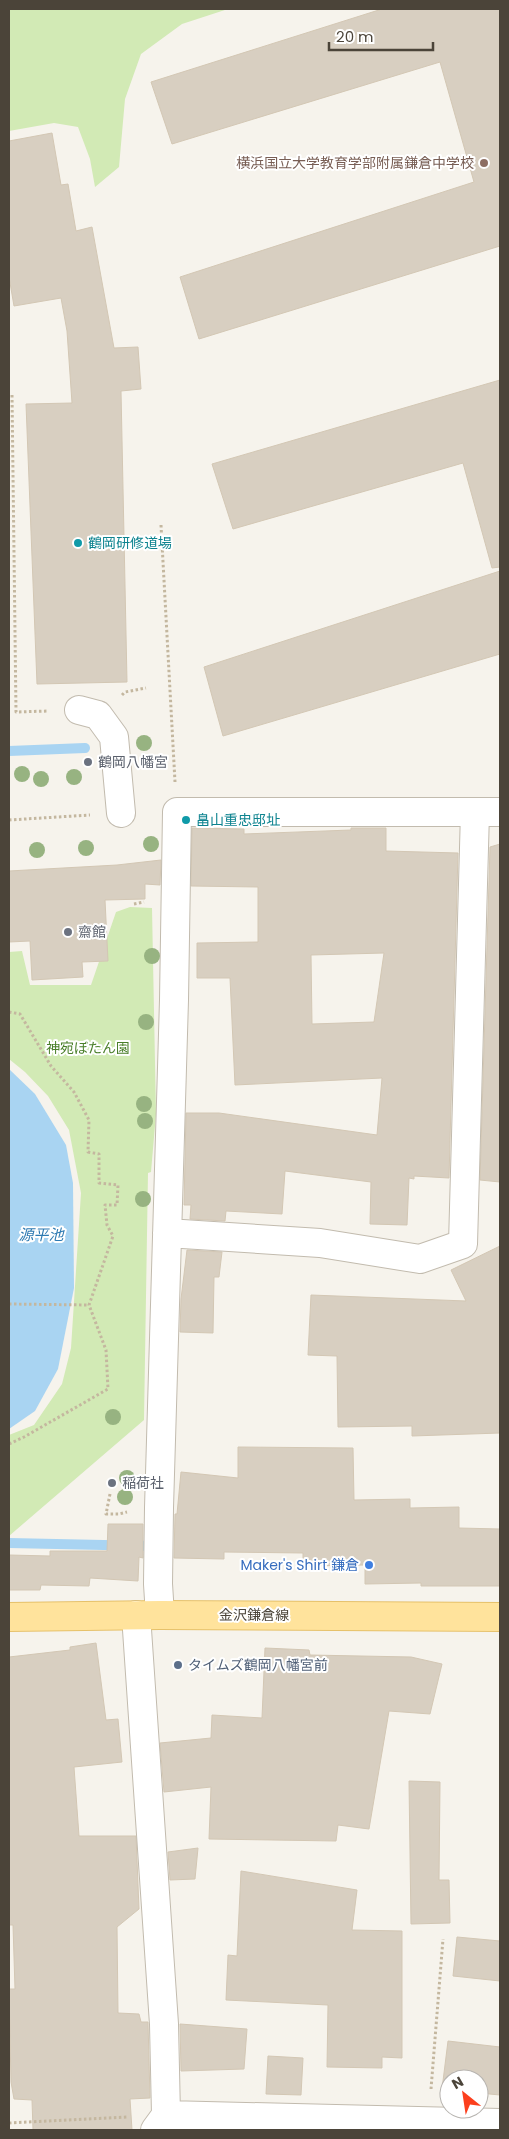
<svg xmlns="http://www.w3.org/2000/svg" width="509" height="2139" font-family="Poppins,'Noto Sans JP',sans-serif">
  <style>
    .green { fill: #d2eab5 }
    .water { fill: #a9d4f2 }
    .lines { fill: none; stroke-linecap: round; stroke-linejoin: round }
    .stream { stroke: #a9d4f2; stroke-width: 10 }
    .building { fill: #d8cfc1; stroke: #d3c7b4; fill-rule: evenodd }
    .minor-casing { stroke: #c2bbae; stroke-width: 30 }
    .major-casing { stroke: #e6c16a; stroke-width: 30 }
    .path { stroke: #c4b79f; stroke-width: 3; stroke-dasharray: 2.5 2.5; stroke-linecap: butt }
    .minor { stroke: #fff; stroke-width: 28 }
    .major { stroke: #ffe39c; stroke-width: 28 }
    .tree { fill: #97b381 }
    .education-dot { fill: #8d6e63; stroke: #fff; stroke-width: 2 }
    .culture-dot { fill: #0f9aa8; stroke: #fff; stroke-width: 2 }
    .worship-dot { fill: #6b7280; stroke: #fff; stroke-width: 2 }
    .shop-dot { fill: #3f7fe0; stroke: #fff; stroke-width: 2 }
    .service-dot { fill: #5c6f8a; stroke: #fff; stroke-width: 2 }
    .labels { text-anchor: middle; stroke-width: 4; stroke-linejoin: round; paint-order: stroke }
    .education-label { font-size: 14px; fill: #785e54; stroke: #fff; text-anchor: end }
    .culture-label { font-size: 14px; fill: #0d838f; stroke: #fff; text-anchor: start }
    .worship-label { font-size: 14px; fill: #5b616d; stroke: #fff; text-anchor: start }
    .park-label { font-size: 14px; fill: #4a7f2a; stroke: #fff }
    .shop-label { font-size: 14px; fill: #366cbe; stroke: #fff; text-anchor: end }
    .street-label { font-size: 14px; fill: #4b4439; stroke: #fff }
    .service-label { font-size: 14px; fill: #4e5e75; stroke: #fff; text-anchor: start }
    .water-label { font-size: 15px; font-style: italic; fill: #2e7ab2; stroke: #fff }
  </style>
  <rect width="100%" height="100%" fill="#f6f3ec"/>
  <path class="green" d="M9,9H228L182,24L141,54L125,99L119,167L95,187L90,159L78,127L54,123L9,131Z
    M130,907L152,908L156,1114L151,1172L148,1173L144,1420L9,1536V1435L34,1425L62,1384L71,1348L81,1193L69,1130L48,1096L25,1072L9,1059V952L22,951L30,985H91L116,912Z"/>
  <path class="water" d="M9,1069L35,1094L66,1145L73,1183L74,1288L58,1369L35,1411L9,1429Z"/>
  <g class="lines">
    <path class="stream" d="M9,751L85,748
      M9,1543L151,1546"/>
  </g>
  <path class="building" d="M382,9H500V246L199,339L180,277L474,182L440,62L172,144L151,82Z
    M52,133L61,185L68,184L76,231L92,227L114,348L138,347L141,389L121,391L127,682L37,684L26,404L72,403L67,331L61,298L14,306L9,277V141Z
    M500,380V567L492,568L463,463L233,529L212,464Z
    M500,571V654L223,736L204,667Z
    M192,828L244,829V834L351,830V828H386V851L458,853L449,1178L414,1176V1179L409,1178L407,1225L370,1224L371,1182L285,1171L282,1214L226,1211L225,1221L190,1219L191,1205H184L186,1113H219L377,1135L382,1078L235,1085L230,978H197V943L258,942V887L191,886ZM384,953L374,1022L312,1024L311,955Z
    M500,844V1182L480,1180L490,847Z
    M161,860L160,885L145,884V899L105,900L108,961L82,962L83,977L32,980L30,941L9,942V871L117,865Z
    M500,1246V1433L412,1436V1426L338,1427L337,1356L308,1355L311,1295L466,1301L451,1270Z
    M187,1250L222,1252L219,1277H214L213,1333L180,1332L181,1299Z
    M238,1447L353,1448L354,1500L410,1499V1508L459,1507V1528L500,1529V1586H421V1583L365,1584V1565L303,1566V1553L224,1552V1559L174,1558L175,1514H177L181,1472L238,1478Z
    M108,1524H143V1558L139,1557L138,1581L90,1578L89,1586L41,1585L40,1590H9V1555L50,1556V1551H107Z
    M96,1643L106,1720L118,1719L122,1762L74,1767L79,1836H136L139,1909L117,1927L118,2013L139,2014L141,2022H148L150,2098L130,2099L132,2130H33L32,2100L14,2099L11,2082L9,1989H15L13,1925H9V1657L70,1650V1647Z
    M265,1648L309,1650L310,1655L411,1657L442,1664L430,1714L389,1711L369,1829L338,1825L336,1841L209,1839L211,1787L164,1792L160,1743L211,1738L212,1715L262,1718Z
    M409,1781L440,1782L439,1880H449L450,1923L411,1924Z
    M198,1848L195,1879L170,1880L168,1852Z
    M241,1871L357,1890L352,1930L402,1931V2058L382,2057V2068L327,2067L328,2005L226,2000L228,1955L237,1956Z
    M457,1937L500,1941V1981L453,1976Z
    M180,2024L247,2029L244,2069L181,2071Z
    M448,2041L500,2047V2095L479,2093V2079H449V2090L442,2089Z
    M268,2056L303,2058L301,2095L266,2094Z"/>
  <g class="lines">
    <defs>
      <path id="minor" d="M79,710L98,715L114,737L121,813
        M167,1233L320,1243L420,1259L463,1244L475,812
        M136,1615L164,2024L166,2115L155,2130
        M160,1615L158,1584L159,1508L174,1000L177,812H500
        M166,2115L500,2123"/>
      <path id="major" d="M9,1617L160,1615L500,1617"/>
    </defs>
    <use href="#minor" class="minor-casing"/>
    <use href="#major" class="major-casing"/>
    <path class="path" d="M12,395L16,712L48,711
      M161,525L175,782
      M122,695L125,692L146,688
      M9,820L90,815
      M134,904L144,902
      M9,1012L20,1014L51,1066L74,1092L89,1120L88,1152L99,1154V1183L118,1185L117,1205H105L107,1225L113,1236L89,1305L106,1350L108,1389L24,1437L9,1444
      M9,1304L89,1305
      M110,1494L106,1514H119L127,1512
      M431,2089L443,1939
      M9,2123L128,2117"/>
    <use href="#minor" class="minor"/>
    <use href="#major" class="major"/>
  </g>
  <g class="tree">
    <circle cx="144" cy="743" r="8"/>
    <circle cx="22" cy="774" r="8"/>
    <circle cx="74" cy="777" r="8"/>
    <circle cx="41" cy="779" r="8"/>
    <circle cx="151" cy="844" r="8"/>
    <circle cx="86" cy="848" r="8"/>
    <circle cx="37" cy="850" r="8"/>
    <circle cx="152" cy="956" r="8"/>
    <circle cx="146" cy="1022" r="8"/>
    <circle cx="144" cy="1104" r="8"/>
    <circle cx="145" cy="1121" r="8"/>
    <circle cx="143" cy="1199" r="8"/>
    <circle cx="113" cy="1417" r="8"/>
    <circle cx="127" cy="1478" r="8"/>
    <circle cx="125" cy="1497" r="8"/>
  </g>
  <circle class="education-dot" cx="484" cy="163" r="5"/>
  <g class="culture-dot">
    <circle cx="78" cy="543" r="5"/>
    <circle cx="186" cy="820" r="5"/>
  </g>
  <g class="worship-dot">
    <circle cx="88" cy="762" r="5"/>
    <circle cx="68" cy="932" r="5"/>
    <circle cx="112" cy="1483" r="5"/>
  </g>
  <circle class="shop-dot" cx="369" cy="1565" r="5"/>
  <circle class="service-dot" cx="178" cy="1665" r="5"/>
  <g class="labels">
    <g class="education-label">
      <text x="474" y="168">横浜国立大学教育学部附属鎌倉中学校</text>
    </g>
    <g class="culture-label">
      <text x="88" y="548">鶴岡研修道場</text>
      <text x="196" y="825">畠山重忠邸址</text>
    </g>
    <g class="worship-label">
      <text x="98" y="767">鶴岡八幡宮</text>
      <text x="78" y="937">齋館</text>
      <text x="122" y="1488">稲荷社</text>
    </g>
    <g class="park-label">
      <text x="88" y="1053">神宛ぼたん園</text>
    </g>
    <g class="shop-label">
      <text x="359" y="1570">Maker's Shirt 鎌倉</text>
    </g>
    <g class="street-label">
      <text x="254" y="1620">金沢鎌倉線</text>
    </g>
    <g class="service-label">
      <text x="188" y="1670">タイムズ鶴岡八幡宮前</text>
    </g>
    <g class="water-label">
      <text x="41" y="1240">源平池</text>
    </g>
  </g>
  <rect width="509" height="2139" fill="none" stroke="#4b4439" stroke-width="20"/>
  <g transform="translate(464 2094) rotate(330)"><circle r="24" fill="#ffffff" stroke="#b7b4b0"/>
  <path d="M0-4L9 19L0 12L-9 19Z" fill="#fc3f1d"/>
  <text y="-8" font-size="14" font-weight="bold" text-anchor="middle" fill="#4b4439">N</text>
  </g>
  <path d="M329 42v8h104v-8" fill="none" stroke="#4b4439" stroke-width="2.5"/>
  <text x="336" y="42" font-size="15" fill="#4b4439" stroke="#ffffff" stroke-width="4" paint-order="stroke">20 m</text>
</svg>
